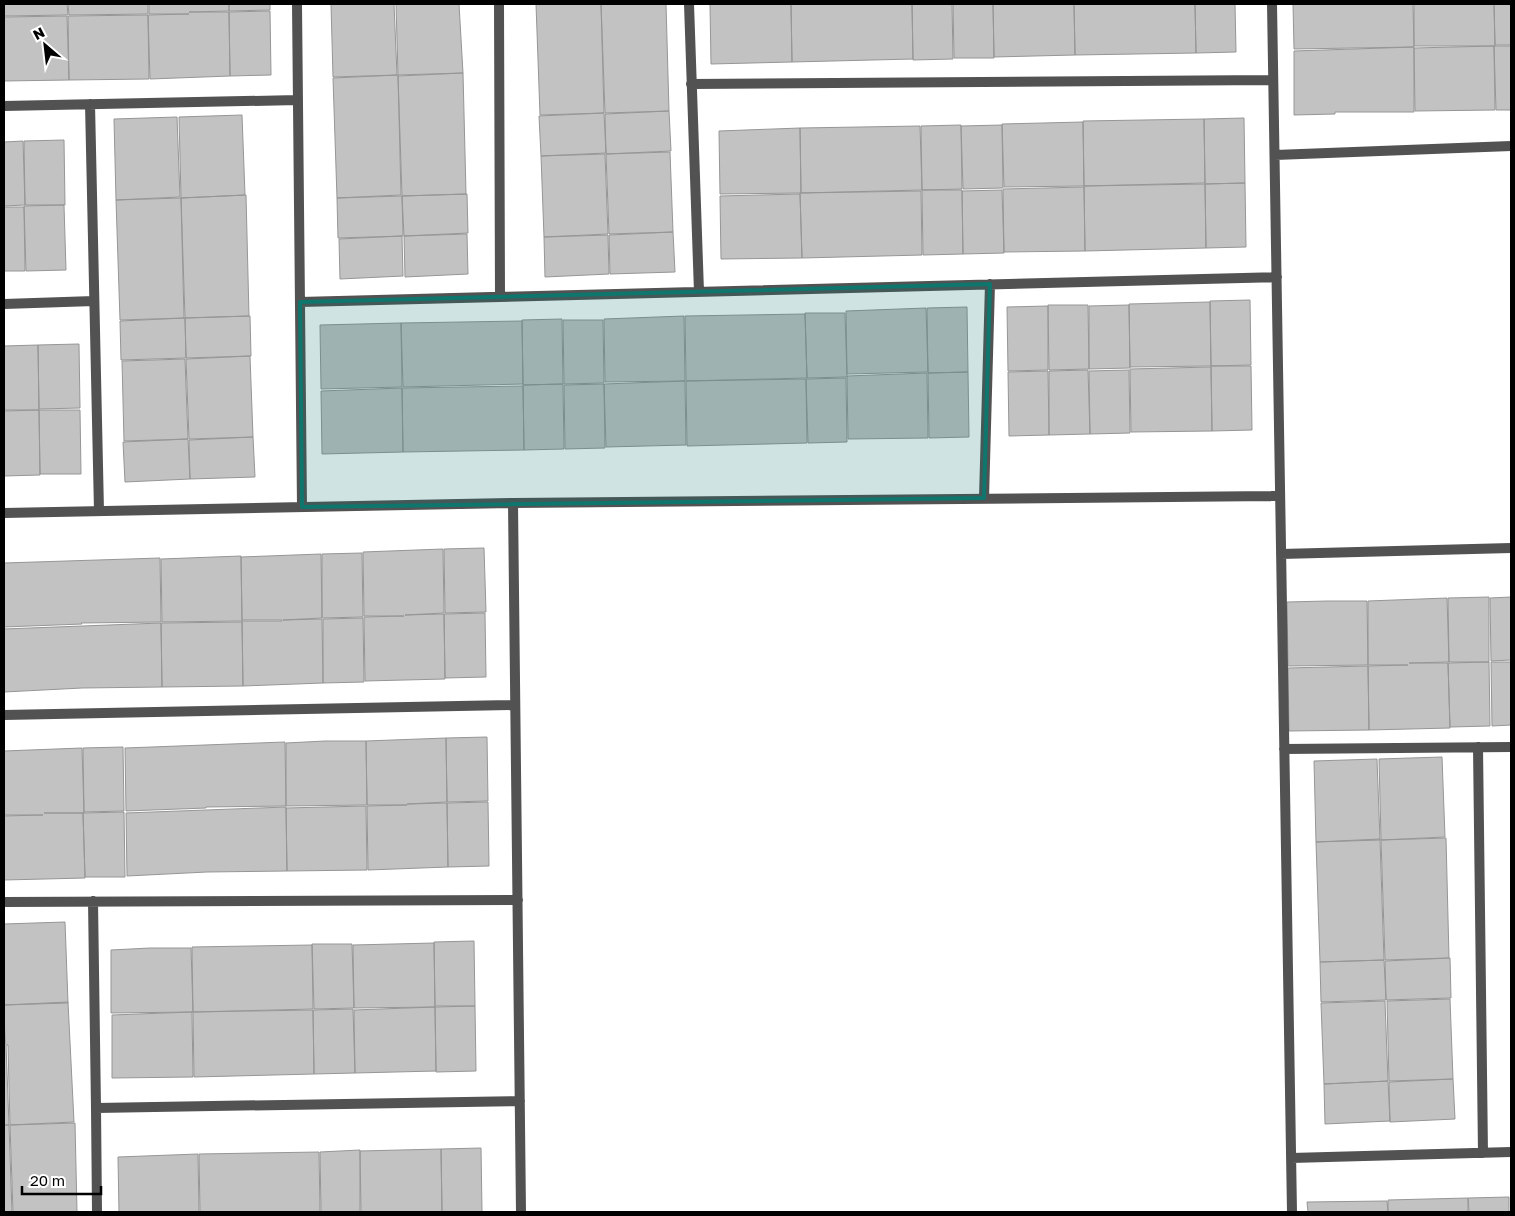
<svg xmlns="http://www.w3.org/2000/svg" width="1515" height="1216" font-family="'Golos Text',sans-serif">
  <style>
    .building { fill: #c2c2c2; stroke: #969696 }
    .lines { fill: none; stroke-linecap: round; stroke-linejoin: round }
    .minor { stroke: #525252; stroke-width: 10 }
    .marked { fill: #0f766e; fill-opacity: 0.2; stroke: #0f766e; stroke-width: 4; stroke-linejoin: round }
  </style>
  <rect width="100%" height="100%" fill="#fff"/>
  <path class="building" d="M4,4H67L68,15L4,16Z
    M68,4H148V14L69,15Z
    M149,4H229V11L189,12H229L230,76L150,79L148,15L189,14H149Z
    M229,4H270V10L229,11Z
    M331,4H394L397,75L333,77Z
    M396,4H459L463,73L398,75Z
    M536,4H601L604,113L540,115Z
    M601,4H666L669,111L605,113Z
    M710,4H791L792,62L711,64Z
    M791,4H912L913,59L792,62Z
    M912,4H952L953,59L913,60Z
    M953,4H993L994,58H954Z
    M993,4H1074L1075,55L994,57Z
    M1074,4H1195L1196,53L1075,55Z
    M1195,4H1235L1236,52L1196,53Z
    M1293,4H1413L1414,47L1294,49Z
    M1414,4H1494L1495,46H1414Z
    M1494,4H1511V45H1495Z
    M270,11L271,75L230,76L229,12Z
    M148,15L149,79L69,80L68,16Z
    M67,16L69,80L4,81V17Z
    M1494,46H1511V110H1496Z
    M1494,46L1495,110L1415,111L1414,48Z
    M1414,47V112H1335V114L1294,115V51Z
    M463,73L466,194L402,196L398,76Z
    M398,75L401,195L337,198L333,78Z
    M669,111L671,151L606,154L605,114Z
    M604,113L606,153L541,156L539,116Z
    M242,115L245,195L181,198L179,117Z
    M177,117L180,197L116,200L114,119Z
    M1244,118L1245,183L1205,184L1204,119Z
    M1204,119L1205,183L1084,186L1083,121Z
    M1083,122L1084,186L1004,187L1002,124Z
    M961,125L962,189L922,190L921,126Z
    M1002,125L1003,188L963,189L961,126Z
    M920,126L922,190L801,193L800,128Z
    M800,128L801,193L720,194L719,131Z
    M64,140L65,205H25L24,141Z
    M23,141L25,205L4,206V142Z
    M670,152L673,232L609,234L606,154Z
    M605,154L608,234L544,237L541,156Z
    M1245,183L1246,247L1206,248L1205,184Z
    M1205,184L1206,248L1085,251L1084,186Z
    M1084,187L1085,251L1004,252L1003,189Z
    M922,190H962L963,254L923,255Z
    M1002,190L1004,253L963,254L962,191Z
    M921,191L922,255L802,258L800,193Z
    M467,194L468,233L404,236L402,196Z
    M800,194L802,258L721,259L720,196Z
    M246,195L249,316L185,318L181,198Z
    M402,196L403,236L338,238L337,198Z
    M181,198L184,318L120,320L116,200Z
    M64,205L66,270L26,271L24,206Z
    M4,207H24L25,271H4Z
    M673,232L675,272L610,274L609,235Z
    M467,234L468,274L405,277L404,236Z
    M608,235L609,274L545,277L544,237Z
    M402,236L403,276L340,279L339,239Z
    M1250,300L1251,365L1211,366L1210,301Z
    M1210,302L1211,366L1130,367L1129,304Z
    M1048,305H1088L1089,369L1049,370Z
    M1129,305L1130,368L1089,369V306Z
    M1048,306V370L1008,371L1007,307Z
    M967,307L968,372L928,373L927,308Z
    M926,308L928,372L847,374L846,311Z
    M805,313H845L847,377L807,378Z
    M805,314L807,378L686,381L685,316Z
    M250,316L251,356L186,358L185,318Z
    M684,316L685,381L605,382L604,319Z
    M185,318L186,358L121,360L120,321Z
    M562,319L563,384L523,385L522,320Z
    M563,320H603L604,383L564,384Z
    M522,321L523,384L403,387L401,323Z
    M401,323L402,387L321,389L320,325Z
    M79,344L80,408L39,409L38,345Z
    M38,345L39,410H4V346Z
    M250,356L253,437L189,439L186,359Z
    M185,359L188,439L124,441L122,361Z
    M1211,366H1251L1252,430L1212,431Z
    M1211,367L1212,431L1131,432L1130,369Z
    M1088,370L1090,434L1049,435V371Z
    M1129,370L1130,433L1090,434L1089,371Z
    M1048,371L1049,435L1009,436L1008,372Z
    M968,372L969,437L929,438L928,373Z
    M927,373L928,438L848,439L847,376Z
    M846,378L847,442L808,443L806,379Z
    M806,379L807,443L687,446L686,381Z
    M685,381L686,445L606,447L604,384Z
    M563,384L564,449L524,450L523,385Z
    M604,384L605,448L565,449L564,385Z
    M523,386L524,450L403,452L402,388Z
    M402,388L403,452L322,454L321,391Z
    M39,410L40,475L4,476V411Z
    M39,410H80L81,474H40Z
    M253,437L255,477L190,479L189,440Z
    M188,439L190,479L125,482L123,442Z
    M484,548L486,612L445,613L444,549Z
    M443,549L444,613L405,615L444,614L445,679L365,681L364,617L404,616H364L363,552Z
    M362,553L363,617L322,618V554Z
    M321,554L322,618L283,620L322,619L323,683L243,686L242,621H282V620H242L241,557Z
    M241,556L242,621L162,622L161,559Z
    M160,558L161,622L81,623L82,624L4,627V563Z
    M1489,597V662H1449L1448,598Z
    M1511,597V660L1491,661L1490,598Z
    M1447,598L1449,662L1409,663H1448L1450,728L1369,730L1368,666L1408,665H1368V601Z
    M1327,601H1367L1368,665L1288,666L1287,602Z
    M485,613L486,677L445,678L444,614Z
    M363,618L364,682L323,683V619Z
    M242,622L243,686L162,687L161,623Z
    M161,623L162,687L82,688L4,692V629Z
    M1489,662L1490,726L1450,727L1448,663Z
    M1491,662H1511V725L1492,726Z
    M1368,666L1369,730L1289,731L1288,668Z
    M487,737L488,801L447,802L446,738Z
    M446,738L447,802L407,804L447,803L448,867L368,870L367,806L407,805H367L366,741Z
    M325,741H366L367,805L286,806V743Z
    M285,742L286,806L206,807V808L126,811L125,748Z
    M123,747L124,811L84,812L83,748Z
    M82,748L84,813H44H83L85,878L4,880V816L43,815H4V751Z
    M1442,757L1445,837L1381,840L1379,759Z
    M1377,759L1380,840L1316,842L1314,761Z
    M488,802L489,866L448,867L447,803Z
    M366,806L367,870L287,871L286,808Z
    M286,807L287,871L207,872L127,876L126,813Z
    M124,812L125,877H85L83,813Z
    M1446,838L1449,958L1385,960L1381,840Z
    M1380,839L1384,960L1320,962L1316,842Z
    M65,922L68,1003L4,1005V924Z
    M474,941L475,1006H435L434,942Z
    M434,943L435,1007L354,1008L353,945Z
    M312,944H352L354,1008L314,1009Z
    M312,945L313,1009L193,1012L192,947Z
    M150,948H191L193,1012L111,1013V950Z
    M1450,958L1451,998L1386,1000L1385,961Z
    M1384,960L1386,1000L1321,1002L1320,962Z
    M1450,999L1453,1079L1389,1081L1387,1001Z
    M1385,1001L1388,1081L1324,1084L1321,1003Z
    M68,1002L74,1122L10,1125L8,1045H6L9,1125H4V1019L5,1044L4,1005Z
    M475,1006L476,1071L436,1072L435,1007Z
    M435,1007L436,1071L355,1073L354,1010Z
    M353,1009L355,1073L314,1074L313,1010Z
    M313,1010L314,1074L194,1077L193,1012Z
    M192,1012L193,1077L112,1078V1015Z
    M1453,1079L1455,1119L1390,1122L1389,1082Z
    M1388,1081L1390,1121L1325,1124L1324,1084Z
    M75,1123L77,1212H13L10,1125Z
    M4,1125H9L12,1212H4Z
    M481,1148L482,1212H442L441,1149Z
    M441,1149L442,1212H361L360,1151Z
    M360,1150V1212H321L320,1152Z
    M319,1152L320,1212H200L199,1154Z
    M198,1154L199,1212H119L118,1157Z
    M1509,1197V1212H1469L1468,1198Z
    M1468,1198V1212H1388V1200Z
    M1387,1201L1388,1212H1308L1307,1202Z"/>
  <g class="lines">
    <path class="minor" d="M297,4L302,507
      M499,4L500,297
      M689,4L699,292
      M1272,4L1292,1212
      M691,84L1273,80
      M90,104L99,511
      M4,106L298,100
      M1275,155L1511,146
      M300,302L1277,277
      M4,304L94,301
      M984,498L990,284
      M513,503L521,1212
      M4,513L513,503L1280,496
      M1281,554L1511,548
      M4,715L515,705
      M1478,747L1483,1153
      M1284,749L1511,747
      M93,901L96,1108
      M4,902L518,900
      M1291,1158L1511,1152
      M97,1212L96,1108L520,1101"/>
  </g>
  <path class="marked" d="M990,284L984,498L302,507L300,302Z"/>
  <rect width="1515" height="1216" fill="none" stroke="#000000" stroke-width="10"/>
  <g transform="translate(45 45) rotate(332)" stroke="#ffffff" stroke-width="4" paint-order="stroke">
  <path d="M0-4L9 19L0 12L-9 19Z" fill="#000000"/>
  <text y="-8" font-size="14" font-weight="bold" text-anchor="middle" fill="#000000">N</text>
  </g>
  <path d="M22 1186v8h79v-8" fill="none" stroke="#000000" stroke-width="2.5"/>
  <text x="30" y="1186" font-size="15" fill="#000000" stroke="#ffffff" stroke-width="4" paint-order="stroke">20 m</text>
</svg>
